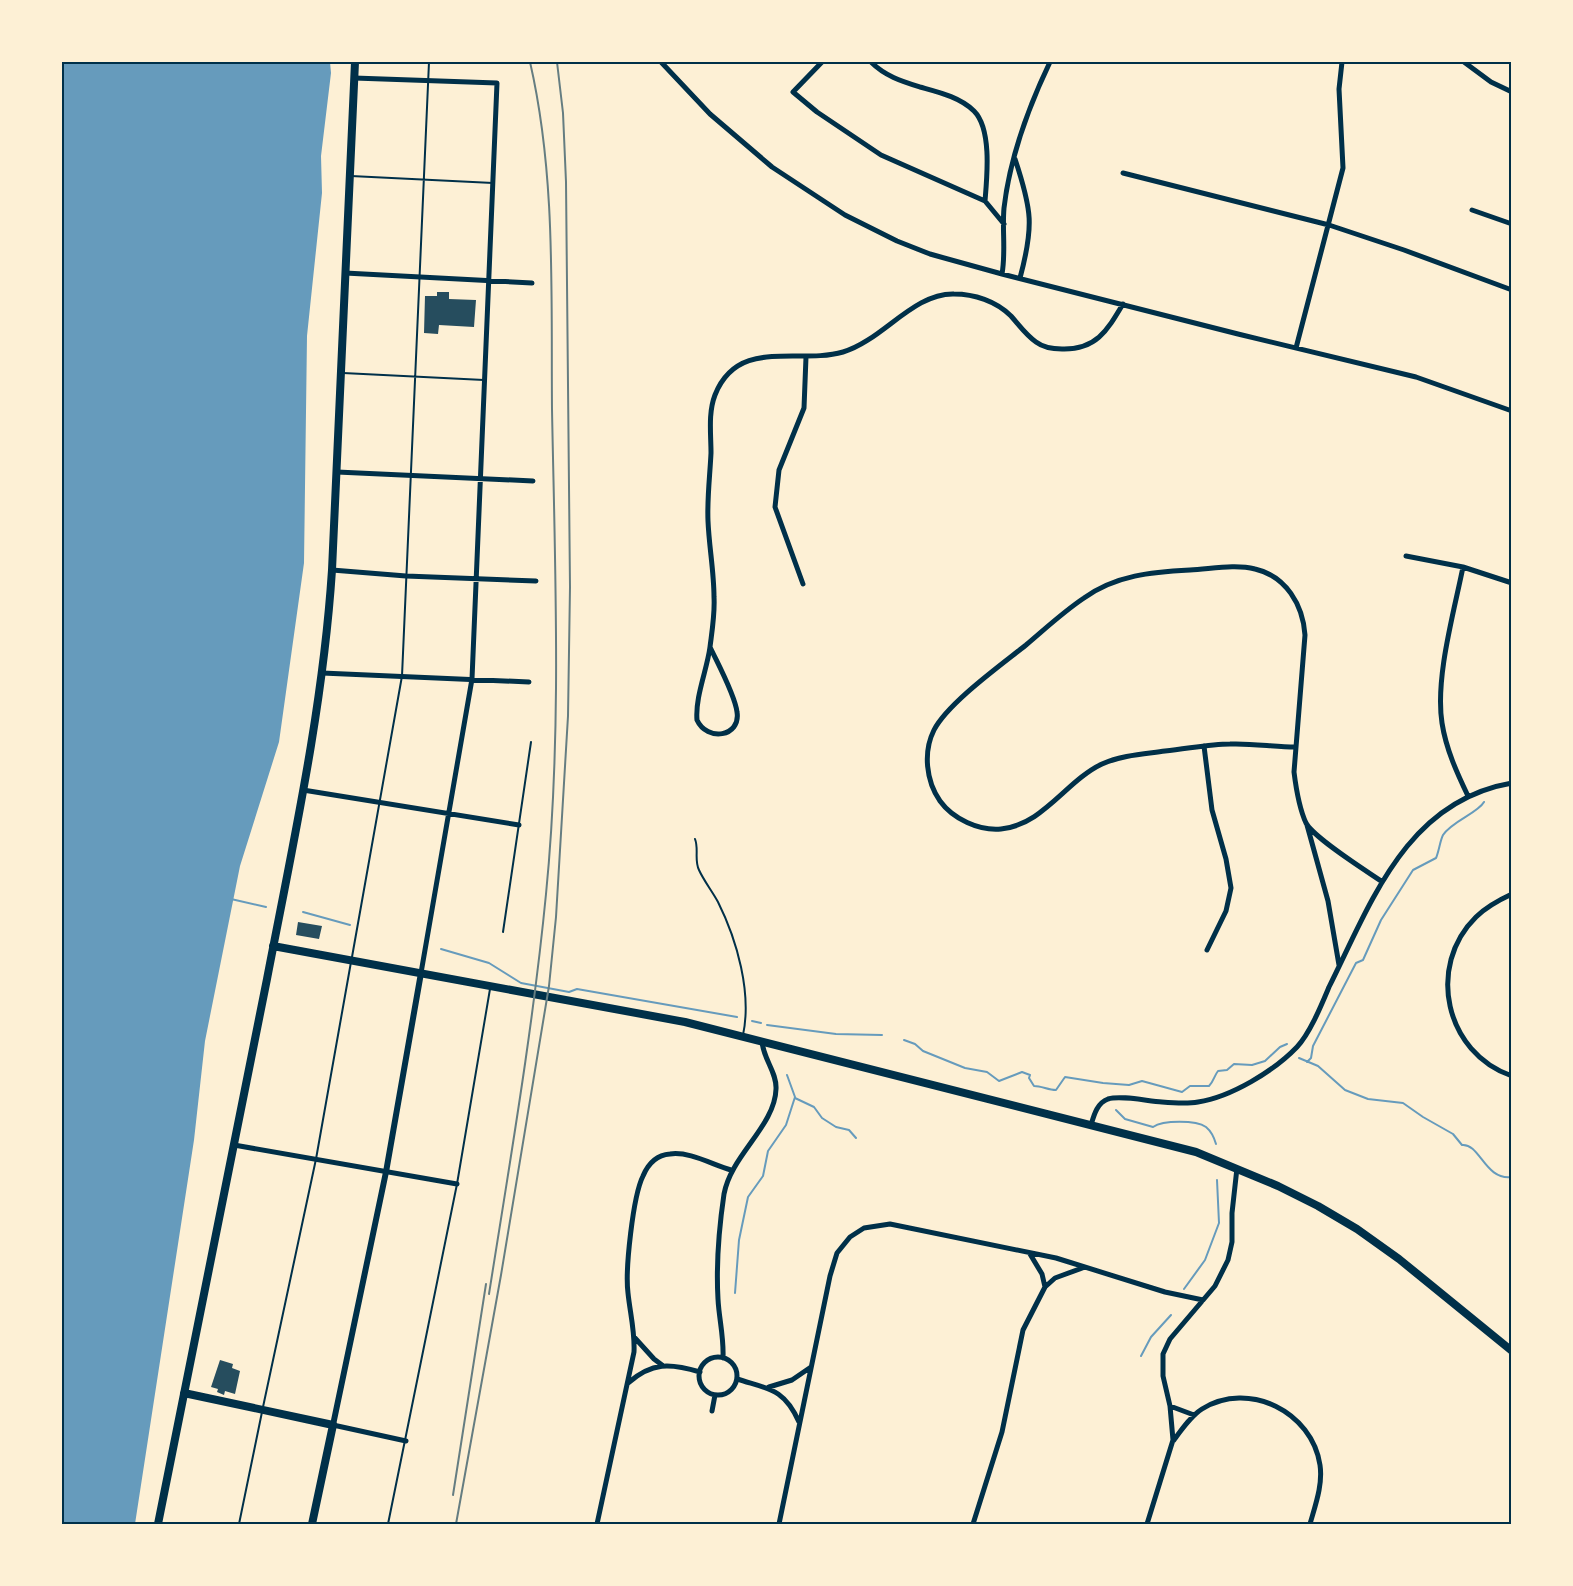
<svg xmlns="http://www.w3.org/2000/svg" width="1573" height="1586" font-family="Literata,serif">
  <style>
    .water { fill: #669bbc }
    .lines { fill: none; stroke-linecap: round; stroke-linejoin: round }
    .stream { stroke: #669bbc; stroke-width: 2 }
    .building { fill: #264d5e }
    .service { stroke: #003049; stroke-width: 2 }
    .minor { stroke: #003049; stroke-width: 5 }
    .tertiary { stroke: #003049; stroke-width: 6 }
    .primary { stroke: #003049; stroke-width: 8 }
    .rail { stroke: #657d81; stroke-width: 2 }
    .neatline { fill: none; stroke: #003049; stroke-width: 2 }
  </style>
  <rect width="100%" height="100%" fill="#fdf0d5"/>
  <path class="water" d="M62,62H330L331,73L321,156L322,193L307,336L304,563L279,742L240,866L205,1041L194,1140L135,1524H62Z"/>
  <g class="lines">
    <path class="stream" d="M231,899L266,907
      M303,912L350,925
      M441,949L489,963L521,983L569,992L577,989L737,1017
      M752,1021L761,1023
      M767,1025L836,1034L882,1035
      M904,1040L915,1044L923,1051L965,1068L987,1072L999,1081L1022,1072L1030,1075L1029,1078L1034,1086C1042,1086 1048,1090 1056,1090L1065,1077L1103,1083L1129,1085L1142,1081L1182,1092L1190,1086H1209C1214,1081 1214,1076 1218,1071L1227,1070L1234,1064L1252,1065L1265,1061L1280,1047L1287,1044
      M1299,1058L1318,1066L1345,1090L1368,1099L1403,1103L1423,1117L1453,1134L1462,1145C1480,1143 1485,1181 1512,1177
      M1307,1062L1311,1058L1313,1046L1356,963L1363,960L1381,920L1413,870L1436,858C1439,851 1440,841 1443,835C1452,821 1478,813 1484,802
      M795,1098L814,1107L822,1118L836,1127L849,1130L856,1138
      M1116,1110L1125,1119L1153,1127C1163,1120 1196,1120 1206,1127C1212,1132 1214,1137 1216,1144
      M1184,1289L1205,1260L1219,1223L1217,1180
      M735,1293L739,1240L748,1197L763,1176L768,1151L786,1125L795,1097L787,1075
      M1141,1356L1151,1337L1171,1315"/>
  </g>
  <path class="building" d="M437,292H449V299L476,300L474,327L439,325L438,334L424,333L425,296H437Z
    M298,922L322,926L319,939L296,935Z
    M220,1360L233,1364L232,1368L240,1371L235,1394L225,1391L224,1395L217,1392L218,1389L211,1387Z"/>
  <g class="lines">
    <path class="service" d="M351,176L493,183
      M343,373L484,380
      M695,839C699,849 694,860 699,870C704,881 712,891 718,902C737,940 752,993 743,1035
      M503,932L531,742
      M352,957L402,676L429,62
      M263,1407L316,1159L351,962
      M239,1524L262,1412
      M388,1524L457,1184L490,989"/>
    <path class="minor" d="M661,62L710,114L772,167L845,215L897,241L930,254L1002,274L1238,334L1416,377L1512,411
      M822,62L793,92L817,112L881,155L985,201
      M871,62C885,76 901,81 920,87C938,92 960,97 974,111C992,129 987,177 985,201L1004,224
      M1464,62L1491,82L1512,92
      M354,78L497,83L472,679L421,973
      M1015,159C1032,210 1034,226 1020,278
      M1123,173L1329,225L1404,250L1512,290
      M1472,210L1512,224
      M345,273L532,283
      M1002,274C1006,252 1002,230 1004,208C1010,157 1028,108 1050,62
      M1296,348L1343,168L1339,89L1342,62
      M337,472L533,481
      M1406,556L1463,567L1512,583
      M1463,567C1454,612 1435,678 1442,723C1446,749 1457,773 1468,796
      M332,570L406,576L536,581
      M803,584L775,507L779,470L804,408L806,357
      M710,647C712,631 715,614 714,597C714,572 709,546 708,521C707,498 710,475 711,453C711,434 708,413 715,395C738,337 798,365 843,352C883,340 913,293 954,294C974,294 996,301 1011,316C1019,325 1026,335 1036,342C1044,348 1052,349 1062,349C1096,350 1107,331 1123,304
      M710,647C718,664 735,695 737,712C741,737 707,742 697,720C695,697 707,670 710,647Z
      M322,673L529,682
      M1204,746L1212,810L1226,859L1231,888L1226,911L1207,950
      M1295,747C1274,747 1252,743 1230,744C1209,744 1187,749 1165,751C1144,754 1122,755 1102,764C1066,781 1043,825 1001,829C979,831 953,819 940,801C926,781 923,752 934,730C948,703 1001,665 1026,645C1045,629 1063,612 1084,598C1116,575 1152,572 1190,570C1211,569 1235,564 1255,569C1286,576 1303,605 1305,635L1294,772C1296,788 1299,808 1306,823C1314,838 1365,870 1381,881
      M303,790L519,825
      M1307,825L1328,901L1339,965
      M1512,894C1499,900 1486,907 1476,917C1426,966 1445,1053 1512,1076
      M1091,1125C1094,1115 1097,1103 1108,1099C1121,1095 1147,1101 1162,1102C1174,1103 1187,1104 1198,1102C1231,1097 1274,1071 1297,1047C1310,1033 1321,1006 1329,987C1371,903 1406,801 1512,783
      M234,1145L457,1184
      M1045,1287L1055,1278L1085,1267
      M635,1338L654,1359L662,1365
      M699 1376a19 19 0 1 1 38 0a19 19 0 1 1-38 0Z
      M723,1358C724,1337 719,1319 718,1299C716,1264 719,1228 724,1194C731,1155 775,1126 776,1089C777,1072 763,1059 762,1041
      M737,1379C768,1389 784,1388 799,1422
      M628,1383C652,1362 670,1363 700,1372
      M769,1387L792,1380L811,1367
      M1170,1406L1194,1415
      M712,1411L715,1395
      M333,1425L406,1441
      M1174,1440C1182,1429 1191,1416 1202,1409C1249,1380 1312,1412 1320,1465C1323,1485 1315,1506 1310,1524
      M597,1524L634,1352C635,1331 630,1313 628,1293C625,1270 633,1196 643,1176C648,1164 657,1155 670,1154C689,1151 713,1165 731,1170
      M779,1524L830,1276L837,1253L850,1237L864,1228L890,1224L1056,1258L1165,1292L1203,1300
      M973,1524L1002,1432L1023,1330L1045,1287L1042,1274L1030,1254
      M1147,1524L1173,1440L1170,1406L1163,1376V1354L1170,1339L1215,1286L1228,1260L1232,1242V1213L1237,1168"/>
    <path class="tertiary" d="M333,1425L386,1172L421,973"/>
    <path class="primary" d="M273,946L685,1022L1196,1152L1278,1186L1318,1206L1357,1229L1399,1259L1512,1351
      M184,1393L333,1425L312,1524
      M158,1524C195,1343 231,1161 267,979C293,844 323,708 332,570L355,62"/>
    <path class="rail" d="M489,1294C510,1161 533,1028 546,894C562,733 555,570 552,409C551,293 556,175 530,62
      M453,1495L486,1284
      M456,1524L501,1275L549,986L556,917L568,716L570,587L566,182L563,113L557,62"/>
  </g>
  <rect width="1573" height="1586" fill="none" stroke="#fdf0d5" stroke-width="126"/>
  <rect x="63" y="63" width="1447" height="1460" class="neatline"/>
</svg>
